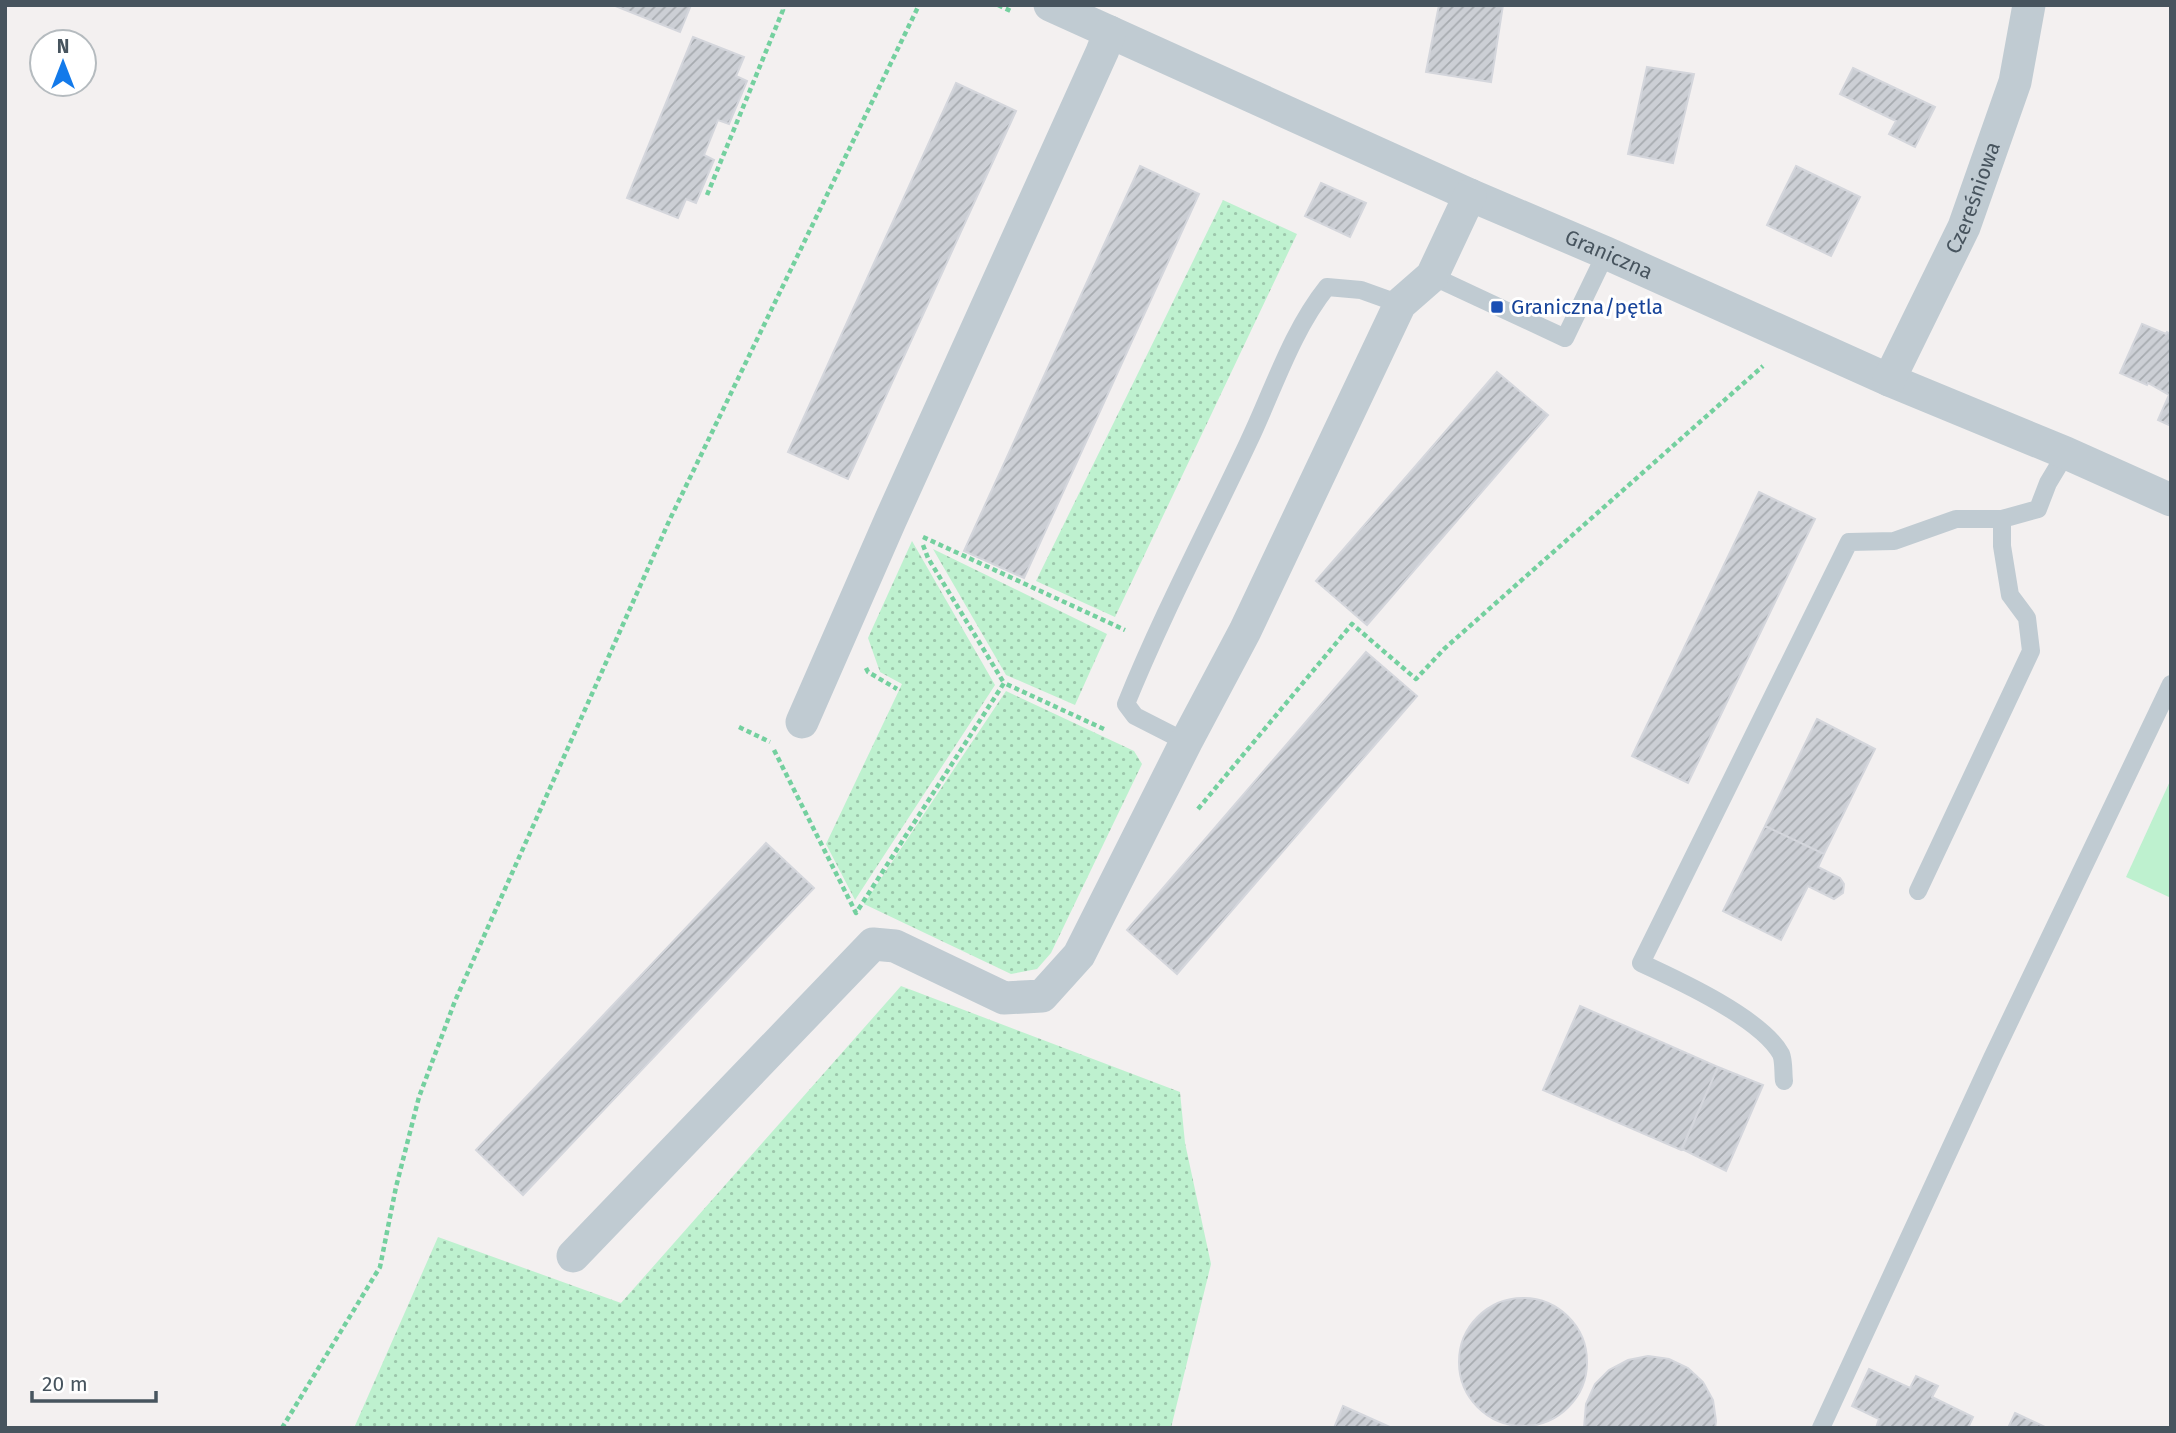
<svg xmlns="http://www.w3.org/2000/svg" width="2176" height="1433" font-family="'Fira Sans',sans-serif">
  <style>
    .grass { fill: url(#grass-dots) }
    .pitch { fill: #bef1cf }
    .building { fill: url(#building-hatch); stroke: #d4d6dc; stroke-width: 2 }
    .lines { fill: none; stroke-linecap: round; stroke-linejoin: round }
    .path { stroke: #74d09f; stroke-width: 4.5; stroke-dasharray: 5 3.5; stroke-linecap: butt }
    .service { stroke: #c0cbd2; stroke-width: 18 }
    .minor { stroke: #c0cbd2; stroke-width: 33 }
    .transit-dot { fill: #1a4fb4; stroke: #fff; stroke-width: 2.5 }
    .labels { text-anchor: middle; stroke-width: 6; stroke-linejoin: round; paint-order: stroke }
    .street-label { font-size: 21px; fill: #47545e; stroke: #fff }
    .transit-label { font-size: 21px; fill: #164399; stroke: #fff; text-anchor: start }
  </style>
  <defs>
    <pattern id="grass-dots" width="8" height="8" patternUnits="userSpaceOnUse" patternTransform="scale(1.75)"><rect width="8" height="8" fill="#bef1cf"/><path d="M2 2h.1M6 6h.1" fill="none" stroke="#9cc6ab" stroke-width="1.8" stroke-linecap="round"/></pattern>
    <pattern id="building-hatch" width="6" height="6" patternUnits="userSpaceOnUse" patternTransform="scale(1.75)"><rect width="6" height="6" fill="#cccfd5"/><path d="M-1 1l2-2M0 6l6-6M5 7l2-2" fill="none" stroke="#a7abb0"/></pattern>
  </defs>
  <rect width="100%" height="100%" fill="#f3f0f0"/>
  <path class="grass" d="M1223,200L1297,234L1115,617L1036,581Z
    M912,541L995,685L855,900L826,844L902,684L880,672L868,638Z
    M933,549L1107,634L1075,705L1006,675Z
    M1006,691L1134,751L1142,764L1051,953L1037,969L1011,974L864,904Z
    M901,986L1180,1092L1185,1143L1211,1264L1171,1428H354L438,1237L621,1303Z"/>
  <path class="pitch" d="M2171,779V898L2126,877Z"/>
  <path class="building" d="M613,5H691L680,32Z
    M1439,5H1503L1491,82L1426,72Z
    M693,37L744,57L736,76L747,81L729,124L718,120L704,155L714,160L696,203L686,199L678,218L627,198Z
    M1647,67L1694,74L1673,163L1628,154Z
    M1853,68L1935,107L1915,147L1889,134L1896,121L1840,94Z
    M956,83L1016,111L848,479L788,452Z
    M1140,166L1199,194L1024,578L964,551Z
    M1796,166L1860,197L1831,256L1767,225Z
    M1321,183L1366,203L1350,237L1305,216Z
    M2142,324L2166,334L2167,332L2171,334V426L2158,420L2169,395L2148,383L2147,385L2120,373Z
    M1497,372L1548,415L1367,625L1316,581Z
    M1759,492L1815,519L1688,783L1632,756Z
    M1366,652L1417,696L1177,974L1127,930Z
    M1817,719L1875,749L1824,854L1765,826Z
    M1765,826L1824,854L1818,867L1840,878L1844,884L1843,893L1834,899L1808,886L1781,940L1723,911Z
    M766,843L814,888L523,1195L476,1150Z
    M1580,1006L1718,1067L1681,1150L1543,1090Z
    M1718,1067L1763,1085L1726,1171L1682,1149Z
    M1459 1362a64 64 0 1 1 128 0a64 64 0 1 1-128 0Z
    M1648,1356L1669,1359L1688,1368L1703,1382L1713,1400L1716,1421L1715,1428H1584L1586,1404L1595,1384L1609,1370L1628,1360Z
    M1869,1369L1910,1388L1916,1376L1938,1386L1932,1397L1973,1417L1968,1428H1876L1879,1419L1852,1406Z
    M1343,1406L1392,1428H1334Z
    M2015,1413L2047,1428H2008Z"/>
  <g class="lines">
    <path class="path" d="M998,5L1013,12
      M707,195L783,10L782,5
      M923,537L1125,630
      M923,545L928,558L1004,683
      M866,668L868,672L897,689
      M739,727L770,742
      M774,750L856,913L1004,683L1106,730
      M1198,809L1352,624L1416,679L1444,649L1763,366
      M282,1428L380,1267L396,1187L419,1097L455,1001L670,519L919,5"/>
    <path class="service" d="M1432,276L1565,338L1606,253
      M1186,742L1135,716L1126,704C1162,615 1207,530 1248,443C1273,391 1291,332 1327,287L1361,290L1400,304
      M1918,891L2031,651L2027,618L2010,595L2002,546V519
      M1784,1081C1783,1073 1784,1061 1781,1054C1761,1018 1678,980 1641,963L1849,542L1894,541L1956,519H2002L2038,509L2048,483L2066,453
      M1821,1428L1992,1058L2171,684"/>
    <g class="minor">
      <path id="s1" d="M1050,5L1470,195L1606,253L1889,380L2066,453L2171,500"/>
      <path id="s2" d="M1889,380L1964,227L2015,82L2029,5"/>
      <path d="M802,722L890,521L1102,52L1110,32"/>
      <path d="M573,1256L873,944L895,946L1004,998L1042,996L1079,955L1186,742L1245,631L1400,304L1432,276L1470,195"/>
    </g>
  </g>
  <rect class="transit-dot" x="1490" y="300" width="14" height="14" rx="3.5"/>
  <g class="labels">
    <g class="street-label">
      <text dy="7" stroke="none"><textPath href="#s2" startOffset="201">Czereśniowa</textPath></text>
      <text dy="7" stroke="none"><textPath href="#s1" startOffset="612">Graniczna</textPath></text>
    </g>
    <g class="transit-label">
      <text x="1511" y="314">Graniczna/pętla</text>
    </g>
  </g>
  <rect width="2176" height="1433" fill="none" stroke="#47545e" stroke-width="14"/>
  <g transform="translate(63 63)"><circle r="33" fill="#ffffff" stroke="#b5bbbf" stroke-width="2"/>
  <path d="M0-5L12 26L0 18L-12 26Z" fill="#137aea"/>
  <text y="-10" font-size="19" font-weight="bold" text-anchor="middle" fill="#47545e">N</text>
  </g>
  <path d="M32 1391v10h124v-10" fill="none" stroke="#47545e" stroke-width="3.5"/>
  <text x="42" y="1391" font-size="21" fill="#47545e" stroke="#ffffff" stroke-width="5" paint-order="stroke">20 m</text>
</svg>
